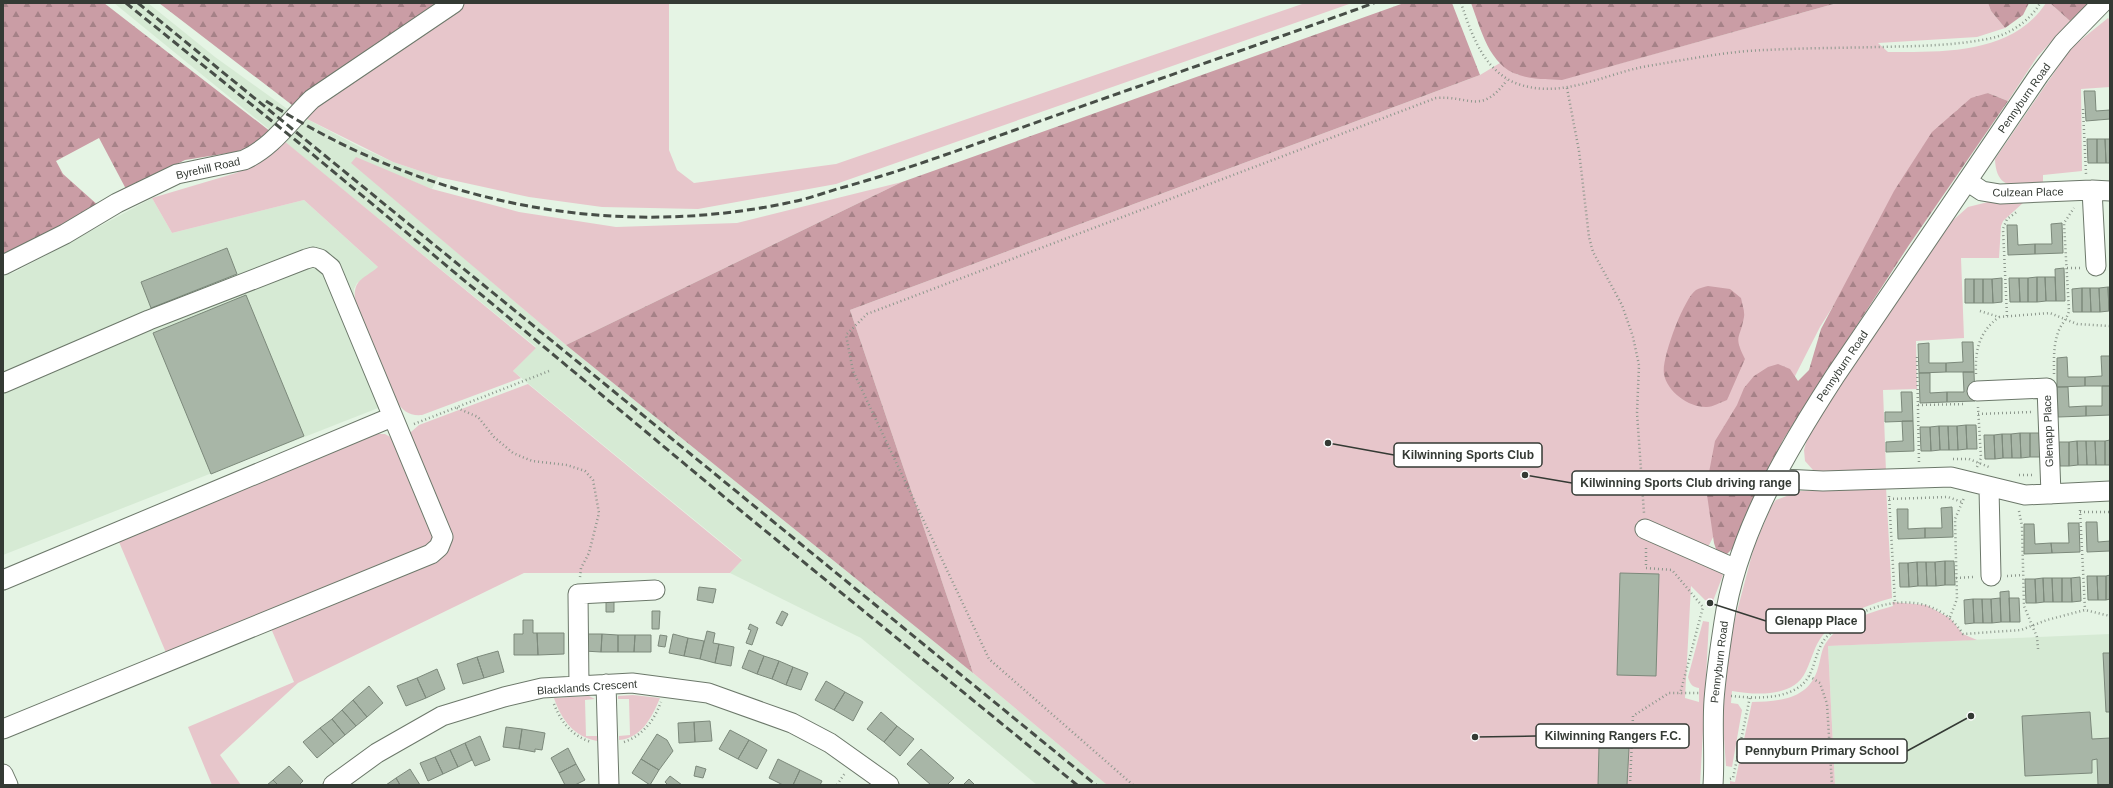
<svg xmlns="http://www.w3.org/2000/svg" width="2113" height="788" font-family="Helvetica,sans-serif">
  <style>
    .built { fill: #d6ead4 }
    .green { fill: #e7c6cb }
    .forest { fill: url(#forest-firs) }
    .building { fill: #a8b6a7; stroke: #7c897b }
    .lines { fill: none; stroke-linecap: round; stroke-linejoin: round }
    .minor-casing { stroke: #6c786a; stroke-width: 21 }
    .path { stroke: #8c978c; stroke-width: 2.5; stroke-dasharray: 1 3; stroke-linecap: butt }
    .minor { stroke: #fff; stroke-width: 19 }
    .rail { stroke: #474e47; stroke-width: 3; stroke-dasharray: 8 4; stroke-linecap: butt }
    .labels { text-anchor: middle; stroke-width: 3.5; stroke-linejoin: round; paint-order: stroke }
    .street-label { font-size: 11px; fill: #343a34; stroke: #fff }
    .leader { fill: none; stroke: #343a34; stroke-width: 1.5 }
    .callout-dot { fill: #343a34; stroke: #fff; stroke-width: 1.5 }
    .callout { fill: #fff; stroke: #343a34; stroke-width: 1.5 }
    .callout-label { font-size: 12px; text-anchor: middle; font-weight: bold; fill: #343a34 }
  </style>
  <defs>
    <pattern id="forest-firs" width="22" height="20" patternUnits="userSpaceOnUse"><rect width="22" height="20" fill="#ca9da5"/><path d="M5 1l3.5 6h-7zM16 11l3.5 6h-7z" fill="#a58187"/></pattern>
  </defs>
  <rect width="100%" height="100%" fill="#e5f4e4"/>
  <path class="built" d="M114,3H148L215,57L286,108L360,147L393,162L438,177L432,189L387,171L352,163L566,345L973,673L1107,785H1037L861,638L730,573L742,559L513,371L536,347Z
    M152,198L172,233L304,200L379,268L357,283L354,289L355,300L396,401L3,555V276L15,272Z
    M2110,634V785H1835L1828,646Z"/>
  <path class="green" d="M465,3H669V150L677,170L694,183L836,164L1305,3H1352L836,184L698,209L602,207L529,197L438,177L393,162L301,116Z
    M1837,3H1988L1991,11L2005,28L1977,37L1878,43L1888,52C1942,52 2012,55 2046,3H2050L2070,21L2037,57L2008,101L1988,93L1957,110L1820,327L1702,559L1715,566L1723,575L1713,601L1705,600L1691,586L1685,698L1699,702V688C1692,687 1690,684 1688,677L1703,621L1709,622L1700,785H1107L973,673L850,310L1480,75L1500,63L1518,75L1593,71Z
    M2108,18L2110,20V87L2081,89L2082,171L2043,175V186C2018,186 1996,192 1995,159L2071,48Z
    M283,140L536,348L513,371L521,378L422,415C409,416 403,411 396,401L355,300C353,279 364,279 378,267L304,200L172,233L152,198L236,173L262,161Z
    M356,157L432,189L519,212L616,227L737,223L902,182L566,345L351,163Z
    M1988,202H2024L2003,221L2001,226L1999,258H1961L1964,338L1916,341L1917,389L1883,390L1886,472L1823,475L1813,470L1805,461L1804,450L1807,439L1836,390L1951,222L1968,207Z
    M528,384L742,560L730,573H524L298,683L220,755L241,785H212L188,727L294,682L270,626L441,554L410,437L411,432L419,425Z
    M373,434H385L392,438L436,535L427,548L167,655L119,542Z
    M1886,487L1892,598C1869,604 1839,616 1823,635C1814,646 1812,659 1806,671C1794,698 1756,695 1732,691L1731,703L1738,704L1742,710L1732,767L1726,766L1723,724L1725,684L1731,634L1754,547L1771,507L1776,500L1800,491Z
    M1892,602L1926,605L1950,618L1963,634L1977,640L1828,646L1835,785H1730V781L1735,782L1752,702C1779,701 1809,700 1818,668C1821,659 1821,648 1828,640C1842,621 1871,612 1893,606Z
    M633,695L660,698C652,717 642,738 619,740V736L630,735L629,699H618V696Z
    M589,696L595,699L585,700L586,736H597V741C574,737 561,719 554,698Z"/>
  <path class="forest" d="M3,3H104L271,132L257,145L235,152L185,160L126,189L99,138L56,161L63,174L100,207L3,257Z
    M159,3H436L292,105Z
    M1404,3H1452L1480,75L850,310L973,673L566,345L902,182Z
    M1471,3H1837L1562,80C1548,79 1533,80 1519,75C1489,66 1481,29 1471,3Z
    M1988,3H2029L2023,15L2005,28L1991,11Z
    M2050,3H2089L2070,21Z
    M1988,93L2008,101L1909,245L1815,390L1783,440L1749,508L1734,547L1727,554H1720L1717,552L1714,543L1706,488L1715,441L1737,405L1744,388L1754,376L1768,367L1778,364L1790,369L1798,381L1809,370L1821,329L1894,191L1932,132L1971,98Z
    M1708,286L1730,289L1741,298C1742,304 1745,311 1744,317C1740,340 1733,335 1745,359L1727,400C1721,402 1713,407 1707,407C1690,408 1667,392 1664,374C1661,359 1684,298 1696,290C1699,288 1704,287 1708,286Z"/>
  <path class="building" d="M2084,91H2095L2096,111L2110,110V119L2086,121Z
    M2087,139H2097V163H2088Z
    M2097,139H2105L2106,163H2097Z
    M2105,139H2110V163H2106Z
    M2062,223L2063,253L2035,254V244H2052L2051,224Z
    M2007,225H2017L2018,245L2035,244V254L2008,255Z
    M227,248L237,274L151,308L141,282Z
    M2064,268L2065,301H2056L2055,269Z
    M2037,277V302H2028V278Z
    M2037,277H2045L2046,301L2037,302Z
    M2045,277H2055L2056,301H2046Z
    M2002,278V302L1993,303L1992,279Z
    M2009,278H2019L2020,302H2010Z
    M2019,278H2028V302H2020Z
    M1965,279H1974V303H1965Z
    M1974,279H1983V303H1974Z
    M1983,279H1992L1993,303H1983Z
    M2108,287L2109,311L2100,312L2099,288Z
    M2108,287H2110V311H2109Z
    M2082,288V312H2073L2072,289Z
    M2082,288H2090L2091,312H2082Z
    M2090,288H2099L2100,312H2091Z
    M246,295L304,436L211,474L153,333Z
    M1962,342H1973L1974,372H1946V363L1963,362Z
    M1929,343V363H1946V372L1919,373L1918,344Z
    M2101,356H2110V386H2085V377L2102,376Z
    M2067,357L2068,377H2085V386L2057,387V358Z
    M1963,372H1974L1975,401L1947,402V392H1964Z
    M1919,373H1930V393L1947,392V402L1920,403Z
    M2102,386H2110V415L2086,416V406H2102Z
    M2057,387H2068L2069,407L2086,406V416L2058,417Z
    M1901,392H1912L1913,421L1885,422V412H1902Z
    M1902,421H1913L1914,451L1886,452V442L1903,441Z
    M1966,425L1967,449L1958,450L1957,426Z
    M1966,425H1976L1977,449H1967Z
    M1939,426L1940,450L1931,451L1930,427Z
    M1939,426H1948L1949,450H1940Z
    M1948,426H1957L1958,450H1949Z
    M1920,427H1930L1931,451H1921Z
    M2020,433L2021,458H2012L2011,434Z
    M2020,433H2030V457L2021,458Z
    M2030,433H2039L2040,457H2030Z
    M2002,434L2003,458L1995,459L1994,435Z
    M2002,434H2011L2012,458H2003Z
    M1984,435H1994L1995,459H1985Z
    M2110,440V465H2105V441Z
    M2077,441L2078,465L2069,466V442Z
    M2077,441H2086L2087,465H2078Z
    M2086,441H2095L2096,465H2087Z
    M2095,441H2105V465H2096Z
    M2059,442H2069V466H2060Z
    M1952,507L1953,537L1925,538V528H1942L1941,508Z
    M1897,509H1908V529L1925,528V538L1898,539Z
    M2086,522H2097L2098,542L2110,541V551L2087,552Z
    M2068,523H2079L2080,552L2052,553L2051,543H2069Z
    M2024,524H2034L2035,544L2051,543L2052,553L2024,554Z
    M1945,561V585L1936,586L1935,562Z
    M1945,561H1954L1955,585H1945Z
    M1917,562L1918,586L1909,587L1908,563Z
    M1917,562H1926L1927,586H1918Z
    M1926,562H1935L1936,586H1927Z
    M1899,563H1908L1909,587H1900Z
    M1620,573L1659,574L1656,676L1617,675Z
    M2110,575V599L2106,600V576Z
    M2087,576H2097L2098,600H2088Z
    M2097,576H2106V600H2098Z
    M2080,577L2081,601L2072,602L2071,578Z
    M2043,578L2044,602L2036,603L2035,579Z
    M2043,578H2052L2053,602H2044Z
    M2052,578H2062V602H2053Z
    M2062,578H2071L2072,602H2062Z
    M2025,579H2035L2036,603H2026Z
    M699,587L716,589L713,603L697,600Z
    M2009,591L2010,622H2001L2000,592Z
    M2000,598L2001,622L1992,623L1991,599Z
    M2009,598H2019L2020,622H2010Z
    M1973,599L1974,623L1965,624L1964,600Z
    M1973,599H1982L1983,623H1974Z
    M1982,599H1991L1992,623H1983Z
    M606,601H614V612H606Z
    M652,611H660L659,629H652Z
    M782,611L788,614L782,626L776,623Z
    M523,620H533V633H537L538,655H514V634H523Z
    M750,624L758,628L752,645L746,643L751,630L748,629Z
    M707,631L715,633L713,643L719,644L715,663L700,659Z
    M537,633H564V654L538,655Z
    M585,634H602L601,652L584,651Z
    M602,634L618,635V652H601Z
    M673,634L688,638L684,656L669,653Z
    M618,635H635L634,652H618Z
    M635,635H651V652H634Z
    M660,635L667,636L665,647L658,646Z
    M688,638L704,641L700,659L684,656Z
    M719,644L734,647L731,666L715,663Z
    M749,650L764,656L757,674L742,668Z
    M498,651L504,672L484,678L477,657Z
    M2103,653H2110V712H2106Z
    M764,656L779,661L772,679L757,674Z
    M477,657L484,678L463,684L457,664Z
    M779,661L793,667L786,685L772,679Z
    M793,667L808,673L801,690L786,685Z
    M437,669L445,689L426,698L417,678Z
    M417,678L426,698L406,706L397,686Z
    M826,681L845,692L834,710L815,700Z
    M369,686L383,703L367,717L353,700Z
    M845,692L863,702L853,721L834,710Z
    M353,700L367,717L356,726L342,710Z
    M342,710L356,726L345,735L332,719Z
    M881,712L897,726L884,742L867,729Z
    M2090,712L2092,739L2110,738V785H2098L2097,759L2092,760V773L2025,776L2022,716Z
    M332,719L345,735L334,744L320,728Z
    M710,721L712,741L695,742L694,722Z
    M694,722L695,742L679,743L678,723Z
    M897,726L914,739L900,756L884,742Z
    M506,727L522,729L519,749L503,747Z
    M320,728L334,744L317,758L303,742Z
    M522,729L545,733L542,750L535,749V752L519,749Z
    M730,730L749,740L738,759L719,749Z
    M657,734L667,740L673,751L659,770L641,759Z
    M480,736L490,760L475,766L465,743Z
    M749,740L767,750L757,769L738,759Z
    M465,743L472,760L458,767L450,750Z
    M1599,747L1629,748L1627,785H1598Z
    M568,748L576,764L559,773L551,758Z
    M921,749L954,778L947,785H931L907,764Z
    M450,750L458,767L443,774L435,757Z
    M435,757L443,774L428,781L420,763Z
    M641,759L659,770L650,785L632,773Z
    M778,759L800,770L793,785H783L769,778Z
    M576,764L585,780L575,785H565L559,773Z
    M289,766L303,781L299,785H278L273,780Z
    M696,766L706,769L703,778L694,776Z
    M410,769L420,785H400L396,778Z
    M800,770L822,781L820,785H793Z
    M670,776L682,785H668L665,782Z
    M396,778L400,785H386Z
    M969,779L975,785H963Z
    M273,780L278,785H267Z"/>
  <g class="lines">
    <defs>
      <path id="minor" d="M1967,181L1982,191L2000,194L2092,190L2110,191
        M2092,190L2096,266
        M3,265L65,234L117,203L177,174L244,160C273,147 290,120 312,99L454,3
        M3,383L149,320L306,259L313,257L320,259L331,268L443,537L439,547L431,554L3,729
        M1977,391L2047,388L2051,494
        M1775,477L1783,479L1823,481L1951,477L2025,495L2110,491
        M1989,488L1991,576
        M1645,529L1736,569
        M3,580L392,417
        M606,684L609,785
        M579,686L578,594L655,590
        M3,774L8,785
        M333,785L377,753L442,716L504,697L542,688L632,683L708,693L792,723L830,743L889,785
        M1713,785C1715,757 1712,728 1714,700C1716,674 1720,648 1724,622C1737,533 1787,450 1835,376L2039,75L2063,43L2102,3"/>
    </defs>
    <use href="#minor" class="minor-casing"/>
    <path class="path" d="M1461,3C1472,36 1485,74 1521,85C1567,99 1609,71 1654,65C1689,59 1730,51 1766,50C1803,48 1841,48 1879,47C1917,46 1954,46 1992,38C2010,34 2031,20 2040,3
      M1567,88L1579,151L1589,237L1593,252L1622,305L1633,337L1639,365L1637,413L1644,513
      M2083,109L2086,174
      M2067,268H2080
      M1980,311L1999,317L2050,313L2077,324L2110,326
      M2007,316L2003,229L2007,219L2018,211
      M1917,357L1919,463
      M1976,374C1975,350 1979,332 1999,317
      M2054,374C2054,359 2053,345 2059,330C2062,323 2067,319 2069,311L2064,223L2074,208
      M1918,405L1965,404
      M457,408L478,417L494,437L513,453L532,461L567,465L585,471L593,480L599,513L589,553L581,568L580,577
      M1978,414L2032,412
      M414,424L549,371
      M1953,459H1969L1989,467
      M1977,467L1981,458L1978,407
      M2019,475H2034
      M1889,496L1895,602
      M1889,499L1948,497L1962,502
      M2080,510L2085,610
      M2019,511L2022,526L2024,606L2037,637L2038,649
      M2080,512H2110
      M1646,548V568L1672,570L1703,607L1680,694
      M2007,576L2023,575
      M1956,578L1974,577
      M1950,617L1957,599L1955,519L1964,498
      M1809,676L1820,683L1827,704L1832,785
      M1731,696C1754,698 1780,700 1799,687C1815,676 1814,654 1824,640C1830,632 1838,627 1845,622C1883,597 1935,591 1963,634L2021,630L2047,620L2085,610L2110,616
      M554,704C561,722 572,736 591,742
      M624,742C642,736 654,721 661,702
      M1730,779L1733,778L1750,697
      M837,785L845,773
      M1133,785L989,659L853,371L846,335L867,314L1436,98C1469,95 1481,116 1507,80
      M1630,785L1633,716L1669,693H1699"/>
    <use href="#minor" class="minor"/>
    <path class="rail" d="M126,3L299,143L746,515L1077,785
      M138,3L1096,785
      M266,101C421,201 605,241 787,203C804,200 821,194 837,189C907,170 975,144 1043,120C1153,81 1264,43 1374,3"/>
  </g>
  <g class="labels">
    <g class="street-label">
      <text transform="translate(2024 98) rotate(-55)" y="4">Pennyburn Road</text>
      <text transform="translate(208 168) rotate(-13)" y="4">Byrehill Road</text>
      <text transform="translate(2028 192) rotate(-1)" y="4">Culzean Place</text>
      <text transform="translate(1842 366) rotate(-56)" y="4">Pennyburn Road</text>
      <text transform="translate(2048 431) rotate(-92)" y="4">Glenapp Place</text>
      <text transform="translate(1719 662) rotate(-83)" y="4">Pennyburn Road</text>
      <text transform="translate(587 687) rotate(-4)" y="4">Blacklands Crescent</text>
    </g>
  </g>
  <path class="leader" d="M1328 443L1394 455M1525 475L1572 483M1710 603L1766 621M1475 737L1536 736M1971 716L1907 751"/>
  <g class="callout-dot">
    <circle cx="1328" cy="443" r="4"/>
    <circle cx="1525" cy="475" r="4"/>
    <circle cx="1710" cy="603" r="4"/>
    <circle cx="1475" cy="737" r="4"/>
    <circle cx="1971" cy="716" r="4"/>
  </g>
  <g class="callout">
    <rect x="1394" y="443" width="148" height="24" rx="4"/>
    <rect x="1572" y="471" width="227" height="24" rx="4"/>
    <rect x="1766" y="609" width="99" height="24" rx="4"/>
    <rect x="1536" y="724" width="153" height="24" rx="4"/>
    <rect x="1737" y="739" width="170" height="24" rx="4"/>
  </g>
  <g class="callout-label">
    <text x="1468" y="459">Kilwinning Sports Club</text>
    <text x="1686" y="487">Kilwinning Sports Club driving range</text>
    <text x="1816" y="625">Glenapp Place</text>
    <text x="1613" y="740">Kilwinning Rangers F.C.</text>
    <text x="1822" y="755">Pennyburn Primary School</text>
  </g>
  <rect width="2113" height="788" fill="none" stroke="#343a34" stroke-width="8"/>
</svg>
